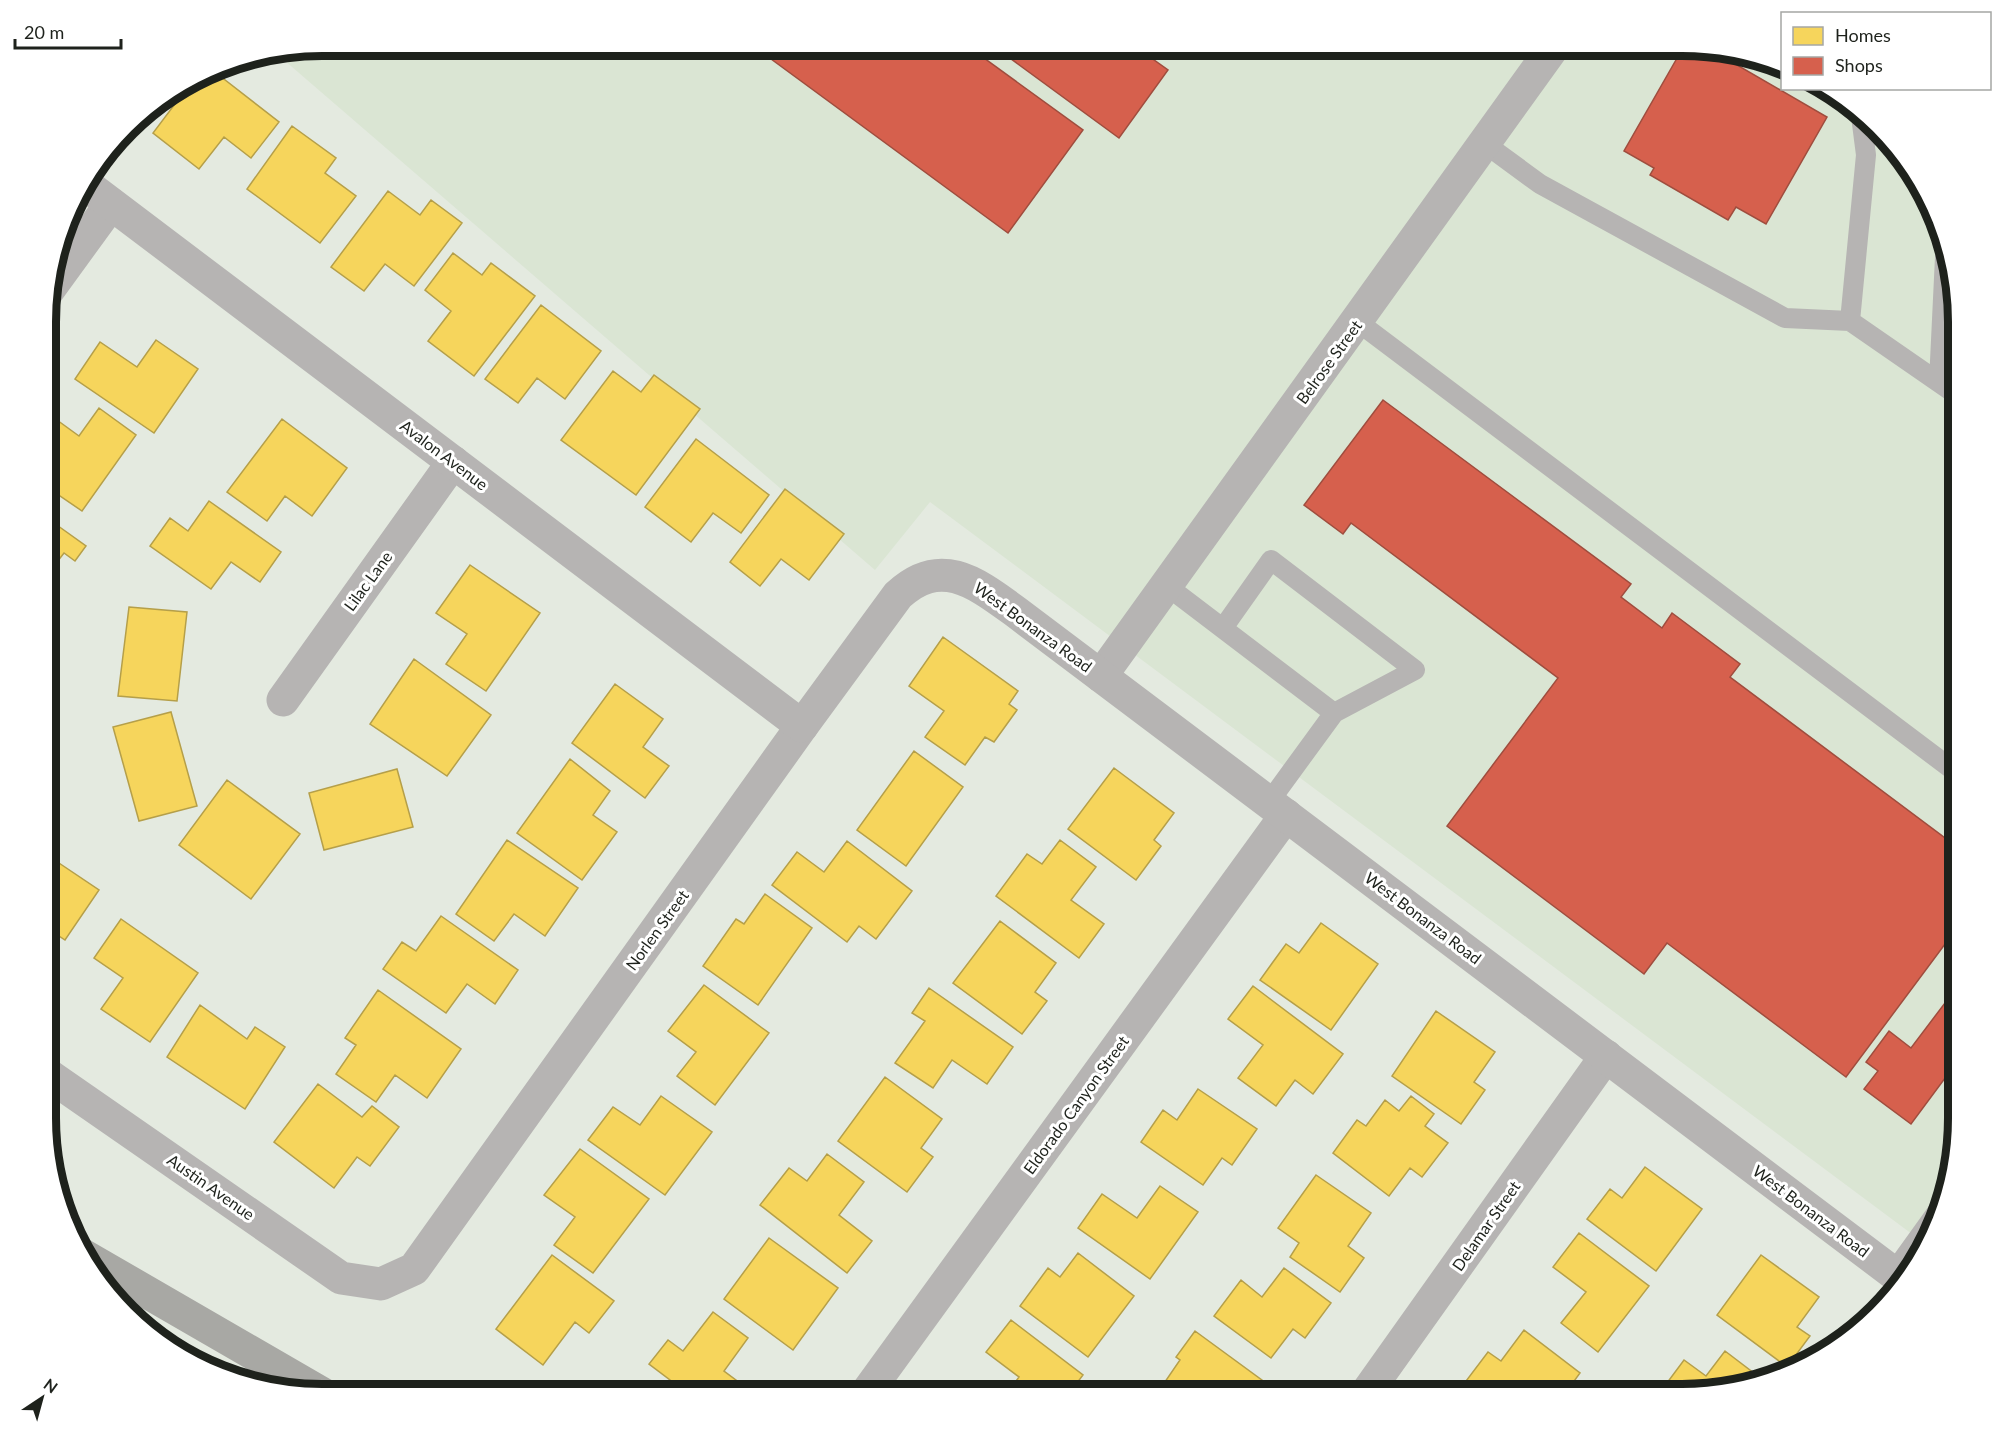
<svg xmlns="http://www.w3.org/2000/svg" width="2003" height="1440" font-family="Lato,sans-serif">
  <style>
    .built { fill: #dae5d3 }
    .homes { fill: #f6d55c; stroke: #b59f49; stroke-width: 1.5 }
    .shops { fill: #d6604d; stroke: #9f4d3e; stroke-width: 1.5 }
    .lines { fill: none; stroke-linecap: round; stroke-linejoin: round }
    .service { stroke: #b6b4b3; stroke-width: 20 }
    .minor { stroke: #b6b4b3; stroke-width: 33 }
    .tertiary { stroke: #b6b4b3; stroke-width: 33 }
    .motorway { stroke: #a8a8a4; stroke-width: 33 }
    .labels { text-anchor: middle; stroke-width: 6; stroke-linejoin: round; paint-order: stroke }
    .street-label { font-size: 16px; fill: #1e221c; stroke: #fff }
    .rim { fill: none; stroke: #1e221c; stroke-width: 8 }
  </style>
  <rect width="100%" height="100%" fill="#e4eae0"/>
  <path class="built" d="M321,45L1699,46L1782,65V88L1826,89L1850,102L1929,199L1957,304V1136L1943,1208L1924,1243L930,502L875,570L277,54Z"/>
  <path class="homes" d="M211,69L279,122L251,158L224,137L199,169L153,133L193,80Z
    M167,96L145,126L135,118L139,114Z
    M292,126L336,158L325,173L356,196L320,243L247,189Z
    M388,191L420,215L431,200L462,223L414,286L385,264L364,291L331,267Z
    M453,253L482,275L491,263L535,296L474,376L428,341L451,311L425,290Z
    M541,305L601,351L565,399L537,378L518,403L485,379Z
    M156,340L198,369L154,433L75,379L100,342L137,367Z
    M613,371L641,392L654,375L700,409L636,495L561,440Z
    M99,408L136,435L82,511L47,487V419L50,415L79,436Z
    M282,419L347,468L312,516L285,496L267,521L227,492Z
    M696,439L769,495L741,533L713,513L691,542L645,507Z
    M785,489L844,534L809,580L781,559L760,586L730,562Z
    M209,501L281,552L260,582L231,562L211,589L150,546L170,518L188,531Z
    M47,518L86,546L75,561L64,553L47,575Z
    M470,565L540,613L486,691L446,664L467,634L436,613Z
    M129,607L187,612L177,701L118,696Z
    M943,637L1018,691L1009,704L1017,710L994,742L985,737L965,765L925,737L944,711L909,686Z
    M414,659L491,715L447,776L370,724Z
    M615,684L663,719L643,747L669,766L645,798L572,743Z
    M171,712L197,806L139,821L113,727Z
    M914,751L963,787L906,866L857,830Z
    M570,759L610,791L593,815L617,832L582,880L517,833Z
    M1114,768L1174,813L1154,840L1161,846L1136,880L1068,829Z
    M397,769L413,827L324,850L309,793Z
    M227,780L300,834L251,899L179,845Z
    M507,840L578,888L545,936L514,914L494,941L456,914Z
    M1060,840L1096,867L1071,900L1104,924L1079,958L996,896L1027,854L1042,864Z
    M847,841L912,891L876,939L859,926L847,942L772,885L797,852L824,872Z
    M47,855L99,890L65,940L47,928Z
    M765,894L812,928L758,1005L703,966L736,919L744,924Z
    M441,916L518,970L495,1004L467,984L446,1013L383,969L402,942L416,951Z
    M121,919L198,973L150,1042L101,1009L123,978L94,958Z
    M1000,921L1056,963L1035,992L1047,1001L1022,1034L953,983Z
    M1321,923L1378,964L1331,1030L1260,980L1286,944L1299,953Z
    M704,985L769,1033L715,1105L677,1076L696,1052L668,1031Z
    M1253,986L1343,1054L1313,1094L1295,1080L1276,1106L1238,1078L1263,1045L1228,1019Z
    M929,988L1013,1047L987,1084L952,1060L933,1088L895,1063L925,1021L912,1013Z
    M378,990L461,1049L427,1098L395,1075L376,1102L336,1074L356,1045L345,1038Z
    M200,1005L247,1039L255,1027L285,1047L245,1109L167,1057Z
    M1436,1011L1495,1052L1474,1082L1485,1090L1461,1124L1392,1076Z
    M885,1077L942,1119L921,1148L933,1157L907,1192L838,1141Z
    M318,1084L362,1117L372,1106L399,1127L370,1166L357,1157L334,1188L274,1142Z
    M1198,1089L1257,1129L1232,1165L1222,1158L1203,1185L1141,1142L1163,1110L1177,1120Z
    M661,1096L712,1132L665,1195L588,1140L613,1107L640,1125Z
    M1411,1096L1434,1114L1425,1126L1448,1143L1422,1177L1410,1168L1389,1196L1333,1153L1357,1120L1366,1126L1385,1100L1399,1111Z
    M580,1149L649,1199L593,1273L554,1245L575,1217L544,1195Z
    M827,1154L864,1182L839,1215L872,1241L847,1273L760,1205L789,1168L807,1181Z
    M1645,1167L1702,1209L1656,1271L1587,1219L1610,1189L1622,1198Z
    M1316,1175L1371,1213L1348,1246L1364,1258L1340,1292L1290,1257L1299,1243L1278,1228Z
    M1160,1186L1198,1212L1150,1279L1078,1228L1102,1194L1137,1218Z
    M1579,1233L1649,1286L1598,1352L1561,1323L1586,1292L1553,1267Z
    M769,1238L838,1288L793,1350L724,1299Z
    M1078,1253L1134,1296L1088,1357L1020,1306L1048,1268L1060,1277Z
    M552,1255L614,1301L589,1333L575,1322L543,1365L496,1329Z
    M1761,1255L1819,1297L1797,1327L1810,1336L1787,1367L1717,1315Z
    M1284,1268L1331,1303L1305,1338L1293,1329L1271,1358L1214,1316L1241,1280L1262,1297Z
    M713,1312L748,1338L724,1371L756,1395H690L649,1364L668,1340L683,1351Z
    M1011,1320L1083,1375L1068,1395H1006L1019,1377L986,1352Z
    M1524,1330L1580,1373L1564,1395H1476L1463,1385L1488,1352L1501,1361Z
    M1195,1331L1270,1386L1264,1395H1156L1180,1360L1176,1357Z
    M1725,1351L1759,1377L1682,1395H1658L1684,1360L1706,1376Z"/>
  <path class="shops" d="M752,45H966L1083,130L1008,233Z
    M992,45H1133L1168,70L1119,138Z
    M1684,46L1706,47L1827,117L1766,224L1736,207L1728,220L1650,175L1654,168L1624,151Z
    M1383,400L1631,584L1621,597L1662,628L1672,613L1740,664L1730,677L1957,847V928L1846,1077L1667,943L1644,974L1447,826L1558,678L1351,523L1343,534L1304,505Z
    M1951,995L1957,1000V1062L1911,1124L1864,1089L1878,1071L1866,1062L1889,1031L1911,1048Z"/>
  <g class="lines">
    <path class="service" d="M1484,143L1540,184L1785,318L1850,321L1957,395
      M1850,321L1866,155L1861,116
      M1358,322L1957,773
      M1939,382L1945,257
      M1167,586L1334,713
      M1223,628L1271,560L1415,670L1334,713L1269,802
      M1893,1273L1944,1202"/>
    <path class="minor" d="M47,292L111,204
      M1101,676L1554,46
      M283,700L453,462
      M47,1074L341,1278L381,1284L414,1269L802,726
      M865,1395L1286,815
      M1365,1395L1606,1056"/>
    <path class="tertiary" d="M85,184L802,726L898,595C941,555 976,583 1016,612L1904,1281"/>
    <path class="motorway" d="M81,1254L323,1394"/>
  </g>
  <g class="labels">
    <g class="street-label">
      <text transform="translate(1329 362) rotate(-54)" y="6">Belrose Street</text>
      <text transform="translate(444 455) rotate(37)" y="6">Avalon Avenue</text>
      <text transform="translate(368 581) rotate(-54)" y="6">Lilac Lane</text>
      <text transform="translate(1033 627) rotate(36)" y="6">West Bonanza Road</text>
      <text transform="translate(1423 918) rotate(37)" y="6">West Bonanza Road</text>
      <text transform="translate(657 930) rotate(-54)" y="6">Norlen Street</text>
      <text transform="translate(1076 1105) rotate(-54)" y="6">Eldorado Canyon Street</text>
      <text transform="translate(211 1187) rotate(35)" y="6">Austin Avenue</text>
      <text transform="translate(1811 1211) rotate(37)" y="6">West Bonanza Road</text>
      <text transform="translate(1486 1226) rotate(-55)" y="6">Delamar Street</text>
    </g>
  </g>
  <path d="M0 0H2003V1440H0ZM322 56H1682A266 266 0 0 1 1948 322V1118A266 266 0 0 1 1682 1384H322A266 266 0 0 1 56 1118V322A266 266 0 0 1 322 56Z" fill="#fff" fill-rule="evenodd"/>
  <path class="rim" d="M322 56H1682A266 266 0 0 1 1948 322V1118A266 266 0 0 1 1682 1384H322A266 266 0 0 1 56 1118V322A266 266 0 0 1 322 56Z"/>
  <rect x="1781" y="12" width="210" height="78" fill="#ffffff" stroke="#a5a7a4" stroke-width="1.5"/>
  <rect x="1793" y="27" width="30" height="18" fill="#f6d55c" stroke="#a5a7a4" stroke-width="1.5"/>
  <text x="1835" y="42" font-size="18" fill="#1e221c">Homes</text>
  <rect x="1793" y="57" width="30" height="18" fill="#d6604d" stroke="#a5a7a4" stroke-width="1.5"/>
  <text x="1835" y="72" font-size="18" fill="#1e221c">Shops</text>
  <g transform="translate(42 1398) rotate(36)" stroke="#ffffff" stroke-width="4.5" paint-order="stroke">
  <path d="M0-4.5L10 22L0 15L-10 22Z" fill="#1e221c"/>
  <text y="-9" font-size="16" font-weight="bold" text-anchor="middle" fill="#1e221c">N</text>
  </g>
  <path d="M15 39v9h106v-9" fill="none" stroke="#1e221c" stroke-width="3"/>
  <text x="24" y="39" font-size="18" fill="#1e221c" stroke="#ffffff" stroke-width="4.5" paint-order="stroke">20 m</text>
</svg>
